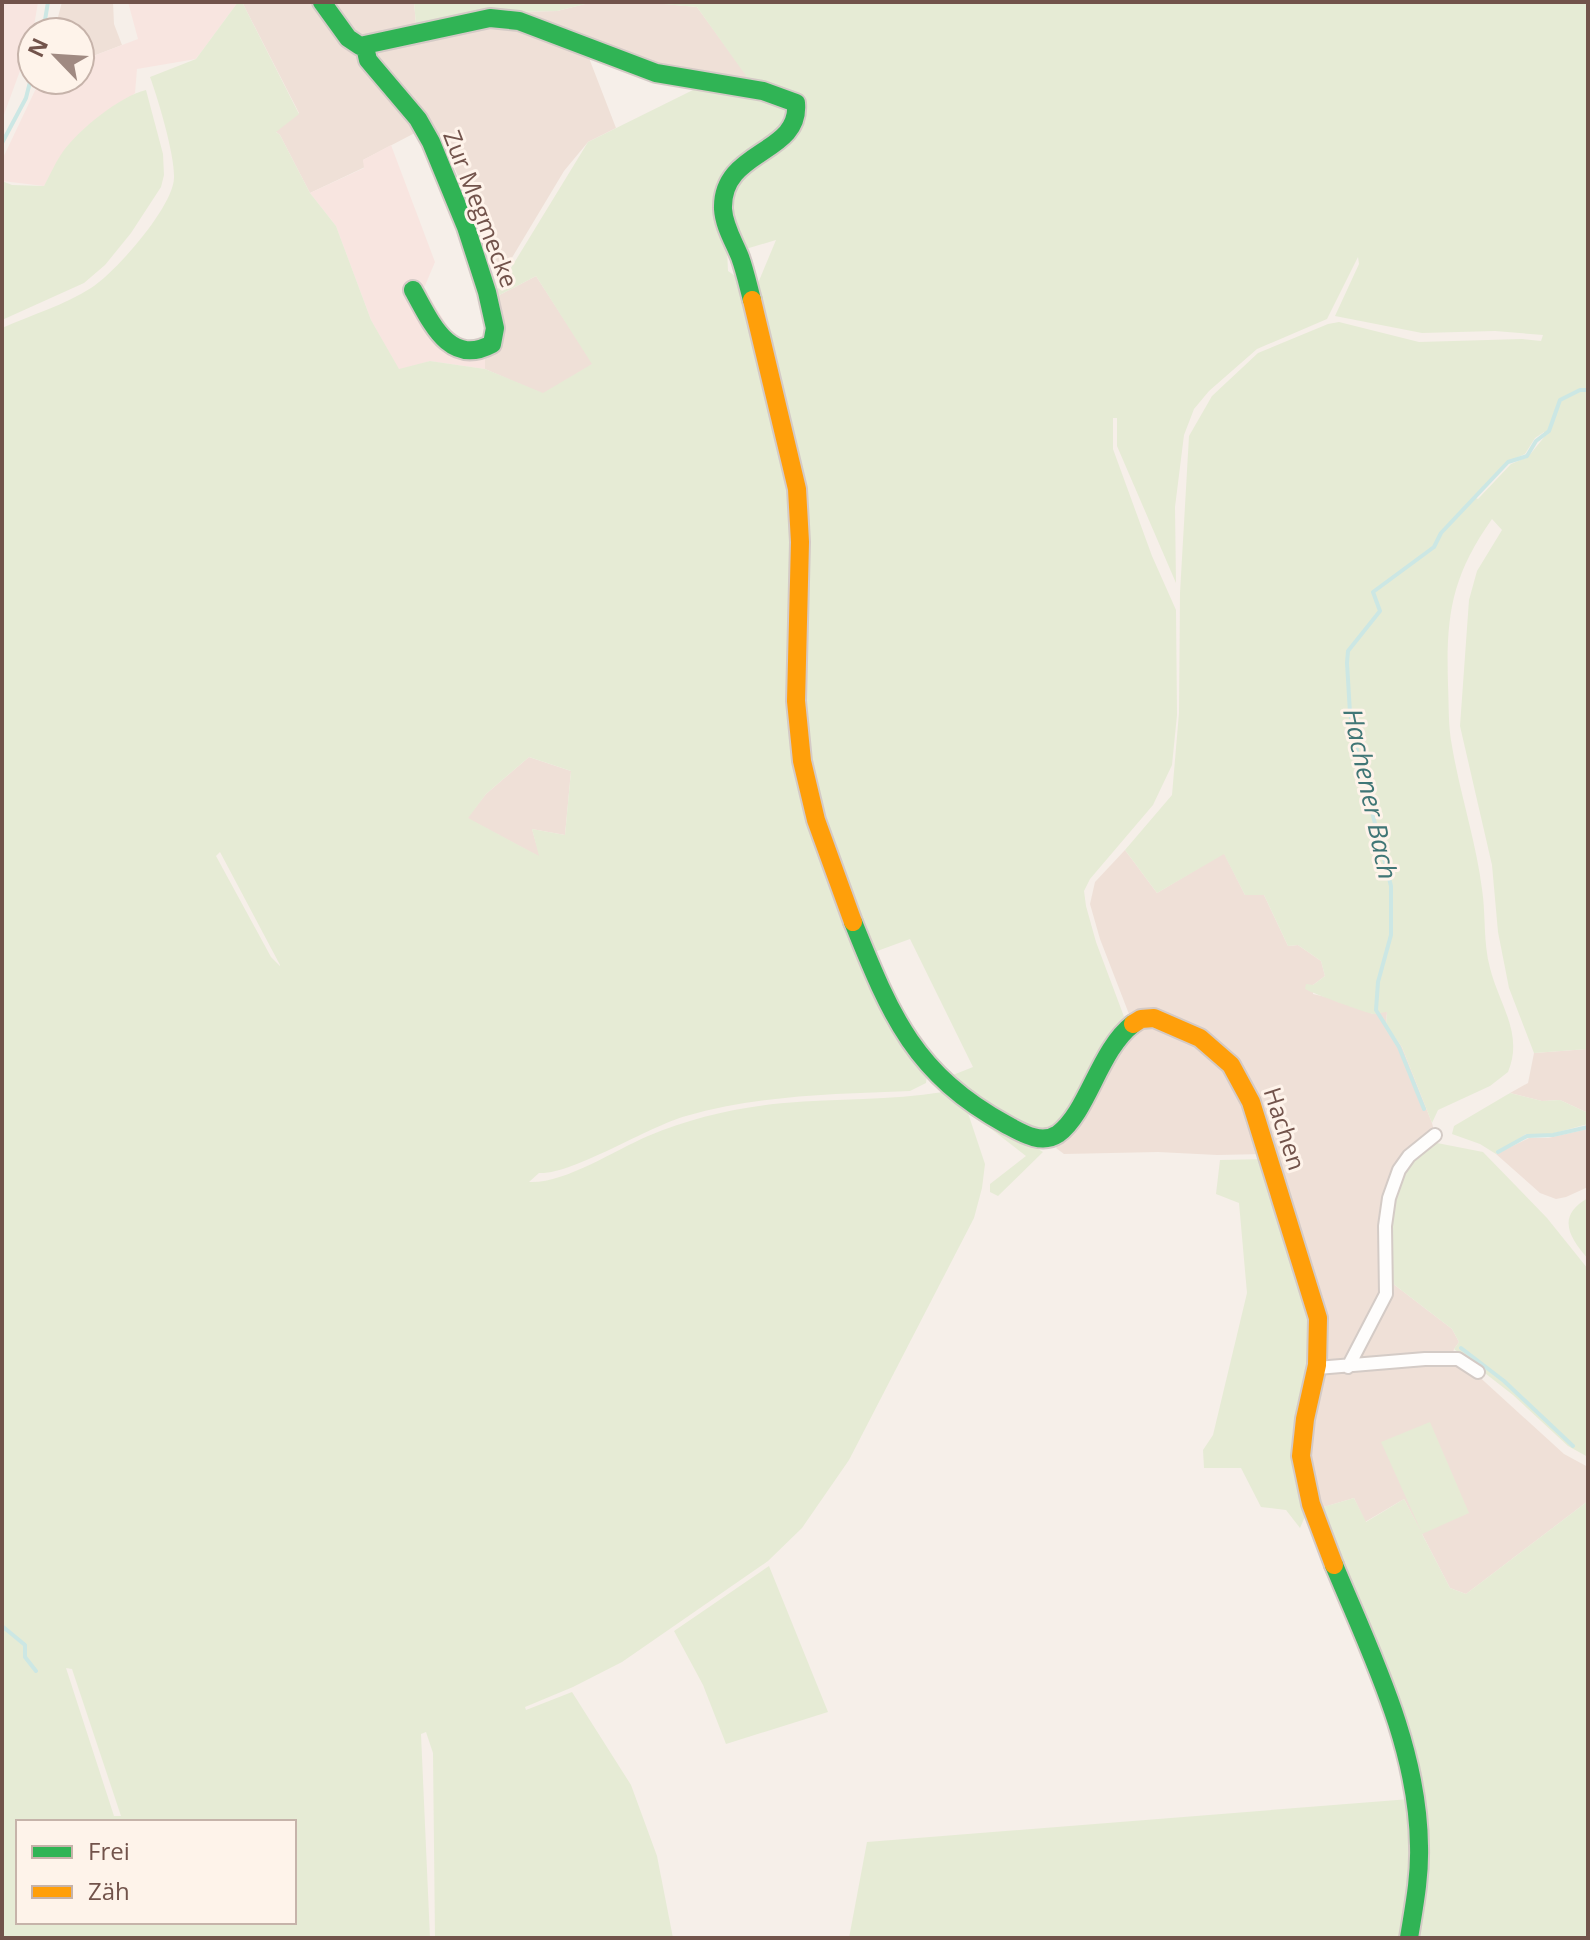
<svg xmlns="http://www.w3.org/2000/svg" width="1590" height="1940" font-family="'Open Sans',sans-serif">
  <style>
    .residential { fill: #efe0d7 }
    .commercial { fill: #f8e5e0 }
    .green { fill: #e6ebd5; fill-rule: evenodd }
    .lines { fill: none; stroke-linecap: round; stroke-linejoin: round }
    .stream { stroke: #cce7e4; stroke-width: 4 }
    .street-casing { stroke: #d4cbc6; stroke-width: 16 }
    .fast-casing { stroke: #d4cac6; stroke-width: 22 }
    .slow-casing { stroke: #d4cac6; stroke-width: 22 }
    .street { stroke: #fefdfc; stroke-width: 12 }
    .fast { stroke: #30b455; stroke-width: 18 }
    .slow { stroke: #ff9f0a; stroke-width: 18 }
    .labels { text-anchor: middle; stroke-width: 6; stroke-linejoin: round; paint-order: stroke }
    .street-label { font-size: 24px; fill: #72534b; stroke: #fef3ea }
    .water-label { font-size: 26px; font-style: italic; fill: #407676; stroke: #fef3ea }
  </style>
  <rect width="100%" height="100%" fill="#f6efe9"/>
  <path class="residential" d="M62,2H113L114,24L122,45L80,61V32H54Z
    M242,2H414L416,24L514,12L557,11L593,2H663L664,4L697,7L750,80L668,67L591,41L589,58L616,128L588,142L564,171L501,276L479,223L442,140L432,124L363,160L365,167L310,193L280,135L275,131L299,113Z
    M536,276L593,364L543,394L485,369V359L501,346V329L492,299Z
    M529,757L571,771L565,835L532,829L540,857L467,818L486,794Z
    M1125,850L1157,893L1224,853L1245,895H1264L1288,946L1298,945L1321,961L1325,976L1313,985V994L1339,1000L1373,1014L1387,1011L1386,1025L1402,1047L1432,1123L1437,1143L1422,1148L1396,1198L1392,1226V1283L1452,1329L1459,1342L1454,1349L1450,1362L1474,1372L1564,1454L1588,1467V1501L1466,1594L1450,1588L1404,1499L1365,1522L1354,1498L1307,1512L1294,1475L1292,1444L1305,1374L1313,1355L1265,1154L1217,1155L1158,1152L1064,1154L1056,1148L1134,1027L1100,939L1090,904L1095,882Z
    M1588,1049V1113L1560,1100L1542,1101L1510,1093L1528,1083L1534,1053Z
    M1588,1129V1187L1566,1197L1556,1199L1540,1193L1496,1154L1529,1138H1548Z"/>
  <path class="commercial" d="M2,2H38L32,38L2,120Z
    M128,2H238L196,59L137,69L135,93L62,154L44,186L2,181V160L40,80H80V61L138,39Z
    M391,145L435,262L424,288L454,337L485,359V369L430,361L399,370L371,320L336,226L310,193L364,168L363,160Z"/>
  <path class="green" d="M238,2H242L299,114L276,132L280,135L310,193L336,226L371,320L399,369L430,361L485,369L543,393L592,364L536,276L492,299L588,142L695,89L747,93L749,80L697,7L663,4V2H1588V1049L1534,1053L1509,988L1498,932L1492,865L1460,726L1469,600L1477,571L1502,530L1492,519C1451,577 1446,616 1448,685C1449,705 1448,726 1452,746C1460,794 1476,841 1482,889C1486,915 1483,942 1490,968C1499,1004 1524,1034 1508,1072L1490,1086L1438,1110L1432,1123L1402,1047L1386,1025L1387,1012C1383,1012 1378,1014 1374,1014C1368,1014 1310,992 1305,989L1306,984L1313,985L1325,976L1321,961L1298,945L1288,946L1264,895H1245L1224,854L1157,893L1125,850L1172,795L1179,713L1180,593L1189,436L1212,396L1258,353L1328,324L1339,322L1419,342L1522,339L1541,341L1543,335L1495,331L1422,333L1335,316L1359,264L1358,257L1327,319L1257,349L1209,391L1194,409L1184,435L1175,507L1176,583L1117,446V418H1113V449L1152,556L1176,610L1177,715L1172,765L1153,805L1090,879L1084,891L1086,906L1096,942L1126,1022L1067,1121L1045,1133L1019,1127L948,1077L973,1067L910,939L869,954L814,794L800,698L806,584L756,288L776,240L749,248L727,249L728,271L741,280L788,487L792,588L790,706L833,890L867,982L894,1035L927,1075L926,1083L910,1091C834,1094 760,1095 686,1116C649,1126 572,1175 539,1173L529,1182C564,1184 615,1150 648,1136C690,1118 738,1107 784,1103C837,1098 890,1101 943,1092L968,1113L985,1164L982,1188L974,1218L849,1460L802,1528L768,1561L622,1662L573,1687L525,1707L526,1710L572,1692L631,1785L657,1856L673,1938H435L433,1753L426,1732L421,1734L430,1938H2V328C31,315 65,305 91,288C116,272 173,207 174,178C175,155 158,99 150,77L196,59ZM1544,432L1545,436L1528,457L1511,464L1478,499L1474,497L1509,461L1525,454L1535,438ZM529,757L571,771L565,835L532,829L539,856L468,818L486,794ZM220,852L280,965V966L271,957L216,856ZM66,1668L72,1669L121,1816H114ZM18,1822H294V1922H18Z
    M414,2H593L557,11L514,12L416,24Z
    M146,90L163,154L164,175L161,187L131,233L105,265L84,283L2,320V181L12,185L44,186C50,175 55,163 62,153C78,130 120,96 146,90Z
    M1510,1093L1542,1101L1560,1100L1588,1113V1124L1551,1134H1526L1496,1154L1480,1144L1452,1134L1454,1126Z
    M990,1119L1043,1152L998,1196L990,1192V1184L1026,1156L986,1125Z
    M1437,1143L1483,1152L1547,1218L1588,1269V1457L1568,1446L1513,1395L1454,1349L1459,1342L1452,1329L1392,1283C1392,1247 1388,1189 1410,1159C1416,1150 1427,1146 1437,1143Z
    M1266,1159L1315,1326C1311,1376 1283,1426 1294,1476C1297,1488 1303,1501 1307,1512L1300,1528L1286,1510L1261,1507L1241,1468H1204L1203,1450L1213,1435L1247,1293L1239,1203L1216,1194L1220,1160Z
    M1588,1198V1259C1569,1237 1556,1216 1588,1198Z
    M1430,1422L1469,1513L1422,1534L1450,1588L1466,1594L1588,1501V1938H1413L1425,1817L1320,1508L1354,1498L1366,1522L1404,1499L1422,1533L1381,1442Z
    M769,1566L828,1712L726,1744L703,1685L674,1631Z
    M1410,1799L1407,1910L1401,1938H849L867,1842Z"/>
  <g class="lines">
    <path class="stream" d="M43,32L48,2
      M2,143L26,98L32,74
      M1424,1109L1399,1047L1376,1010L1378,982L1391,935V886L1359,761L1350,713L1347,663L1348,651L1380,611L1373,592L1434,547L1441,533L1508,462L1527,456L1536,441L1549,431L1560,400L1580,390H1588
      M1498,1152L1527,1136L1553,1135L1588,1127
      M1461,1348L1504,1381L1573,1446
      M2,1626L25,1645V1657L36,1671"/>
    <defs>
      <path id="street" d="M1348,1367L1386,1294L1385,1226L1389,1198L1399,1170L1409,1156L1435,1135
        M1317,1368L1425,1359H1458L1478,1372"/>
      <path id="fast" d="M322,2L348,38L360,46L490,18L519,21L656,73L763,91L796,103C801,155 721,149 723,209C724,226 734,242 740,257C745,271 748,285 752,300
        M365,47L368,60L418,119L431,142L466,227L487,292L495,328L492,344C449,367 431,322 413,290
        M853,922C891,1016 914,1074 1007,1125C1022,1133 1041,1145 1058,1134C1088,1112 1099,1050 1133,1024
        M1334,1565C1371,1654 1418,1747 1419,1846C1420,1877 1414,1907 1409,1938"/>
      <path id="slow" d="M752,300L797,489L800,542L796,701L802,761L816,820L853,922
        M1133,1024L1141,1019L1154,1018L1200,1038L1231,1065L1251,1102L1318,1318L1317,1365L1305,1419L1301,1456L1311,1504L1334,1565"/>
    </defs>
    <use href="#street" class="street-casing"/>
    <use href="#fast" class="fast-casing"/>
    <use href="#slow" class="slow-casing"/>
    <use href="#street" class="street"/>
    <use href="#fast" class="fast"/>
    <use href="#slow" class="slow"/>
  </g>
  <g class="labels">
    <g class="street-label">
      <text transform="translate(480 209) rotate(69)" y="8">Zur Megmecke</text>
      <text transform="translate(1284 1129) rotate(72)" y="8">Hachen</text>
    </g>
    <g class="water-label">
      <text transform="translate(1370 794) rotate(78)" y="9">Hachener Bach</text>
    </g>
  </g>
  <rect width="1590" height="1940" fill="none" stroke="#72534b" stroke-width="8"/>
  <rect x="16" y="1820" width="280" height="104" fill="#fef3ea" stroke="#c6b3aa" stroke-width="2"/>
  <rect x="32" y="1846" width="40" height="12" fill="#30b455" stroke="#c6b3aa" stroke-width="2"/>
  <text x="88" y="1860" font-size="24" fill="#72534b">Frei</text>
  <rect x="32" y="1886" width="40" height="12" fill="#ff9f0a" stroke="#c6b3aa" stroke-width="2"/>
  <text x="88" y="1900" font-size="24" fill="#72534b">Zäh</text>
  <g transform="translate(56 56) rotate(295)"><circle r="38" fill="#fef3ea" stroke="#c6b3aa" stroke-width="2"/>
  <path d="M0-6L14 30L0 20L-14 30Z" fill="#a08a82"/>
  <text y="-12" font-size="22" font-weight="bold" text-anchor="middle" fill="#72534b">N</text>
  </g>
</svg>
